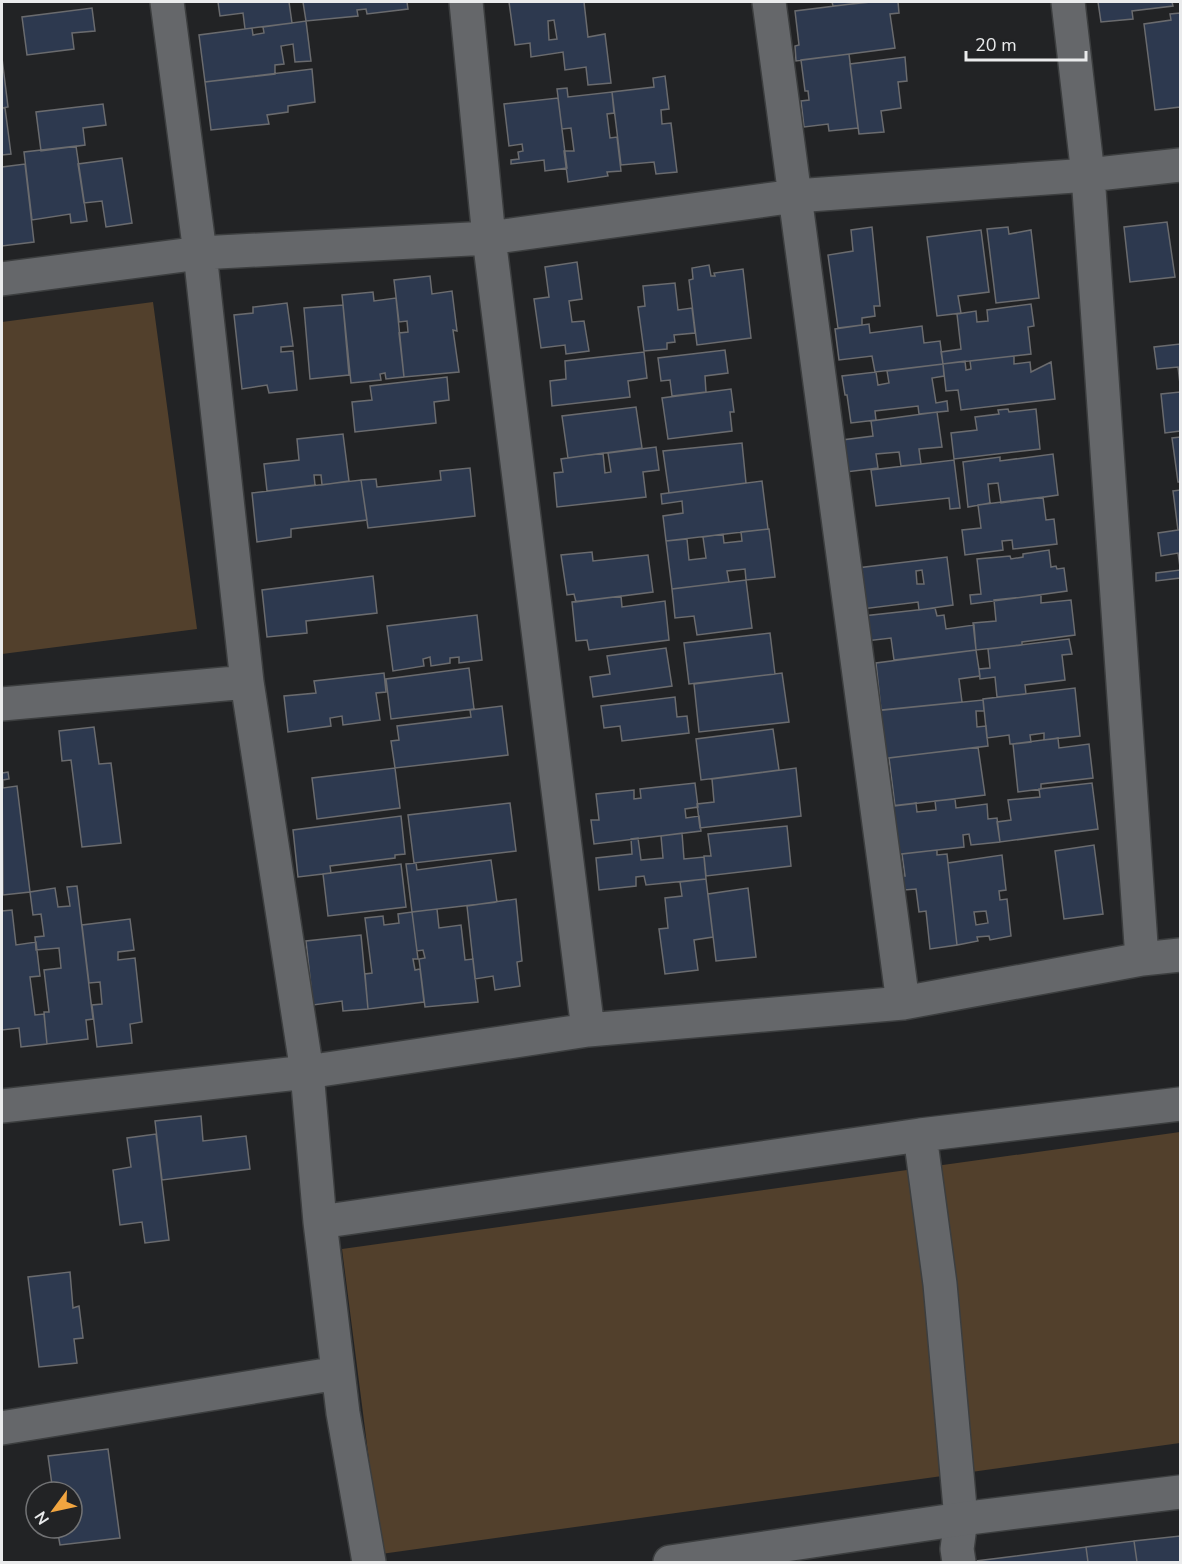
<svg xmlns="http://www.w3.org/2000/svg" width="1182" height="1564" font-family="'Nunito Sans',sans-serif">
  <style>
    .green { fill: #52402c }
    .building { fill: #2d394f; stroke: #6a6b6e; stroke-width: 1.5; fill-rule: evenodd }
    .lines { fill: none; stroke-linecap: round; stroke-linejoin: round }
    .minor-casing { stroke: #3c3e3f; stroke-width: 36 }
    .tertiary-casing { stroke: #3c3e3f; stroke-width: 36 }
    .minor { stroke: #65676a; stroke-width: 33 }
    .tertiary { stroke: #65676a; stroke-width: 33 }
  </style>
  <rect width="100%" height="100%" fill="#222325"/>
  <path class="green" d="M153,302L197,629L2,654V322Z
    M1180,1132V1443L381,1554L342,1249Z"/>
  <path class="building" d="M218,2H289L292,23L245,29L243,13L220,16Z
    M303,2H407L408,9L367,14L366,9L357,10L358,16L306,21Z
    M509,2H584L588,37L605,34L611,83L588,85L586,67L565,70L563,52L531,57L530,43L515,45ZM554,20L557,39L549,40L548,21Z
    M832,2H871L833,6Z
    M867,2H898L899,13L890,14L895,48L796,61L795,46L799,45L795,11Z
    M1098,2H1172L1173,6L1132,11L1133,19L1101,22Z
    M92,8L95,31L72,33L74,49L27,55L22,17Z
    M1180,13V107L1155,110L1144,24L1171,20L1170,14Z
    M306,21L311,61L295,62L293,44L281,46L284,64L275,65V74L205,82L199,35L252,28L253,35L264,33L263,27Z
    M849,54L858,128L829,131L828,124L804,127L801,101L809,100L808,91H805L801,60Z
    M905,57L907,81L898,82L901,108L881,111L884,132L859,134L850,64Z
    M2,58L8,107L2,108Z
    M312,69L315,102L288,106V112L267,115L269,124L211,130L205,82Z
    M665,76L669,109L661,110L662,124L671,123L677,172L656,174L654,162L621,165L612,92L654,87L653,78Z
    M567,88L568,97L612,92L614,113L607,114L610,138L617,137L621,171L607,172L608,176L568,182L564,151H574L571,128L562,129L557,89Z
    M558,98L567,168L545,171L544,160L511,164V160L519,159L518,152L523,151L522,144L509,146L504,104Z
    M103,104L106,125L83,128L85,145L41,151L36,112Z
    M2,108H5L11,154L2,155Z
    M76,146L87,221L71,223L70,214L32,220L24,152Z
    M122,158L132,223L106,227L102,201L84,203L78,164Z
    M25,164L34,242L2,246V167Z
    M1167,222L1175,277L1130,282L1124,227Z
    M872,227L880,306H874L875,316L862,318V325L838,328L828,255L853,251L851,230Z
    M1008,227L1009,234L1031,230L1039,298L996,303L987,229Z
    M981,230L989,292L958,296L961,313L937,316L927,237Z
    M577,262L582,299L569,301L572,322L584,321L589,351L566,354L565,345L541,348L534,299L549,297L545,267Z
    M709,265L711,276H715L714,273L743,269L751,338L697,345L689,280L693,279L692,268Z
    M430,276L432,294L452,291L457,331L453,330L459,372L404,377L399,333L408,332L407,321L399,322L394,280Z
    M675,283L678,310L692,308L695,333L674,335L675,342L667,343V349L644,351L638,307L645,306L643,286Z
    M373,292L374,301L396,298L404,377L386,379L385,373L380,374L381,380L351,383L342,295Z
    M287,303L293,346L281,347V352L293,351L297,390L269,393L267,385L242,389L234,315L253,313V307Z
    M1031,304L1034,326L1028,327L1031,354L943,364L941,352L961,349L957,314L976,311L977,322L988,321L987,310Z
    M343,305L349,375L310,379L304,308Z
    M869,324L870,333L922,326L924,343L940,341L943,364L875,372L872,356L839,360L835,329Z
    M1180,344V384L1178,367L1157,369L1154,347Z
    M725,350L728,373L705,376L706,392L672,396L670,380L661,381L658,358Z
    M644,352L647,378L628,381L630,397L552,406L550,381L566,379L565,361Z
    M1014,356V364L1030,362L1031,372L1051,362L1055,399L961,410L958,390L946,391L943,364L965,361L966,370L971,369L970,361Z
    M943,364L944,376L932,378L936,403L947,401L948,411L919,414L918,406L875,411L876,420L851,423L847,395H845L842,376L876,372L878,385L889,383L887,371Z
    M447,377L449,400L434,402L436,423L355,432L352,402L372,400L370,386Z
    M731,389L734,412H730L732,431L668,439L662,398Z
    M1180,392V431L1165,433L1161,394Z
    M636,407L642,448L568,458L562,416Z
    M1008,409L1009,412L1036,409L1040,449L954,459L951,433L977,430L975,417L999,414L998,410Z
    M937,412L942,447L919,449L921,464L901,466L899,452L876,454L878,468L846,472L842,440L873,436L871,421Z
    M343,434L349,481L322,485L321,475H314L315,485L267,491L264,464L299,460L297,439Z
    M1180,437V482H1178L1172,438Z
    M742,443L746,483L669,493L663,451Z
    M656,447L659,470L643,472L646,497L557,507L554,473L563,472L561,459L603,453L605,473L611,472L608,453Z
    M1053,454L1058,495L1001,503L998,483L988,484L990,503L968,507L963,462L1000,457V461Z
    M954,460L960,508L950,509L949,498L876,506L871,470Z
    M470,468L475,516L368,528L361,480L376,479L377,487L441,480L440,471Z
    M361,480L367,520L291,529V537L257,542L252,493Z
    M762,481L768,529L666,541L663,516L683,513L682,501L662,504L661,494Z
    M1180,490V530H1178L1173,491Z
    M1043,497L1046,520L1054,519L1057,544L1013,549L1012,540L1002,541L1003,550L965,555L962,530L981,528L978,505Z
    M769,529L775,577L746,580L745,569L727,571L729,582L672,589L666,541L687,539L689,560L706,558L703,537L723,534L724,543L742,541L741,532Z
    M1178,530H1180V567L1178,553L1161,556L1158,533Z
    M1049,550L1051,567L1056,566L1057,569L1064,568L1067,591L971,604L970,595L981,594L977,559L1010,556L1011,559L1023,557V554Z
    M592,552L593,561L648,555L653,592L576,602L574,594L567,595L561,555Z
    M947,557L953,605L919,610L918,602L862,609L857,568ZM922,570L924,584H917L916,571Z
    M1180,570V578L1156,581V573Z
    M373,576L377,613L306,621L307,633L267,637L262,590Z
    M746,580L752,628L697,635L694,616L675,618L672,589Z
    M1041,595V603L1071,600L1075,635L1022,642V645L976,650L973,623L996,621L994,600Z
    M621,596L622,607L665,601L669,640L589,650L587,640L576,641L572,602Z
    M935,608L937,616L944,615L946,629L974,625L976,650L894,660L891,638L866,641L863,616Z
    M477,615L482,660L459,663V657L450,658V663L431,666L430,657L423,659L424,666L393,671L387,626Z
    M770,633L775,674L689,684L684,643Z
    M1069,639L1072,654L1062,655L1065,680L1025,685L1026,694L997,697L995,677L980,679L979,669L990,668L988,649Z
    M666,648L672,686L593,697L590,677L610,674L607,656Z
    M976,650L980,676L959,679L962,702L881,710L876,663Z
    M469,668L474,709L391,719L386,679Z
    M384,673L386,692L376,693L380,720L343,725L342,716L330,718L331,726L288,732L284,696L316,693L314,681Z
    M782,673L789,722L699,732L694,684Z
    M1075,688L1080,736L1044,740V733L1030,735L1031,742L1013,744H1010L1009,735L987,738L983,699Z
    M675,697L677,717L687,716L689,733L622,741L620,726L604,728L601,706Z
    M983,700L984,711H976L977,727L986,726L988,746L880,759L874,711Z
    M502,706L508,755L395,768L391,741L399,740L397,726L471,717L470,710Z
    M94,727L99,764L111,763L121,843L82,847L71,760L62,761L59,731Z
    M773,729L779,770L701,780L696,739Z
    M1058,738L1059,748L1089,744L1093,778L1041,784V789L1018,792L1013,744Z
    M978,747L985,795L895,806L889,758Z
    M2,766V773L8,772L9,779L3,780V788L17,786L30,892L3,895Z
    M395,768L400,808L317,819L312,778Z
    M796,768L801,816L700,828L697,804L714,802L712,779Z
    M695,783L698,807L685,809L686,818L699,816L701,831L594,844L591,820H599L596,794L634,790V799L641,798L640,789Z
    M1092,783L1098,829L1000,842L997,822L1011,820L1008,800L1040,797L1039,789Z
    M955,799L956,808L987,804L988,819L997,818L1000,842L971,845L969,834L963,835L964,847L892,855L882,807L916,803L917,812L936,810L935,801Z
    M510,803L516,851L414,863L408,815Z
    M401,816L405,854L395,855V858L330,866L331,873L298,877L293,830Z
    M787,826L791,866L706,876L704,856H711L708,834Z
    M682,833L684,859L704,857L706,879L646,885L644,876L636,877V886L599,890L596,858L632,854L631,839L638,838L641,860L663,858L661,836Z
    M1094,845L1103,914L1064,919L1055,851Z
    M937,850V855L947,854L957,945L930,949L926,911L919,912L916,889L904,890L902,876H905L902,854Z
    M1002,855L1006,890L999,891L1000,900L1007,899L1011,936L990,940L989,936L977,937L978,941L957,945L948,863ZM986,911L988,923L976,925L974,912Z
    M491,860L497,902L412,912L406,864L416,863L417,870Z
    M401,864L406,907L328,916L323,874Z
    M706,879L713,937L694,940L698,970L665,974L659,929L668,928L665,898L682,896L680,882Z
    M77,886L93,1019L86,1020L88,1039L47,1044L44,1012H49L44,970L61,968L59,948L36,950L35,937L44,936L41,914L33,915L30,892L55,888L58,907L70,906L67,887Z
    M748,888L756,957L716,961L708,894Z
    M516,899L522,961L517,962L520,986L495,990L493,976L475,979L467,906Z
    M437,909L439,928L461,925L465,960L473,959L478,1002L425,1007L419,959L425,958L423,950L417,951L412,912Z
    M12,910L16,945L36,942L40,976L30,977L35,1015L44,1014L47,1044L21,1047L19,1028L2,1030V911Z
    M412,912L418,959H413L415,970L420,969L424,1002L368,1009L365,974L372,973L365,918L383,916L384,925L399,923L398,914Z
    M130,919L134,950L118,952V960L135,958L142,1022L130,1024L132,1043L97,1047L92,1005L102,1004L100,982L89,983L82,925Z
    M361,935L368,1009L343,1011L342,1001L313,1005L306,941Z
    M201,1116L203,1141L246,1136L250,1169L162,1180L155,1121Z
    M156,1134L169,1240L145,1243L142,1222L120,1225L113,1170L131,1167L127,1138Z
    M70,1272L73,1308L79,1306L83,1338L74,1339L77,1363L39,1367L28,1277Z
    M108,1449L120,1538L60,1545L57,1528H72V1492H53L48,1456Z
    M1180,1536V1562H1137L1134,1541Z
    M1134,1541L1137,1562H1088L1086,1547Z
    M1086,1547L1088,1562H976V1561Z"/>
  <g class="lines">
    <defs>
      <path id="minor" d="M167,2L200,253L247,682L307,1072L320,1222L343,1413L369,1562
        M466,2L489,238L588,1030
        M769,2L903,1003
        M1068,2L1088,175L1142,959
        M2,279L200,253L489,238L795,196L1088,175L1180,165
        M2,704L247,682
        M2,1106L307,1072L588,1030L903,1003L1142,959L1180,955
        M920,1135L940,1284L961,1519L957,1549L959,1562
        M320,1222L920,1135L1180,1104
        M2,1428L338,1373"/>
      <path id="tertiary" d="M670,1562L961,1519L1180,1492"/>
    </defs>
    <use href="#minor" class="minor-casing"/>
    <use href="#tertiary" class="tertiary-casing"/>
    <use href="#minor" class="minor"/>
    <use href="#tertiary" class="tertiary"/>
  </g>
  <rect width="1182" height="1564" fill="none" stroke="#eaebec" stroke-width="6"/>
  <g transform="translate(54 1510) rotate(237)"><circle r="28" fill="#222325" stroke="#727375" stroke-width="1.5"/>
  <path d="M0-4.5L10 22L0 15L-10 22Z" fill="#f1a540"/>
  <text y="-9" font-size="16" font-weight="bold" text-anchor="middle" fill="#eaebec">N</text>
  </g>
  <path d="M966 51v9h120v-9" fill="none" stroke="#eaebec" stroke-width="3"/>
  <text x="975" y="51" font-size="18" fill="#eaebec" stroke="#222325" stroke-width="4.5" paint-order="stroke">20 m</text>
</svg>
